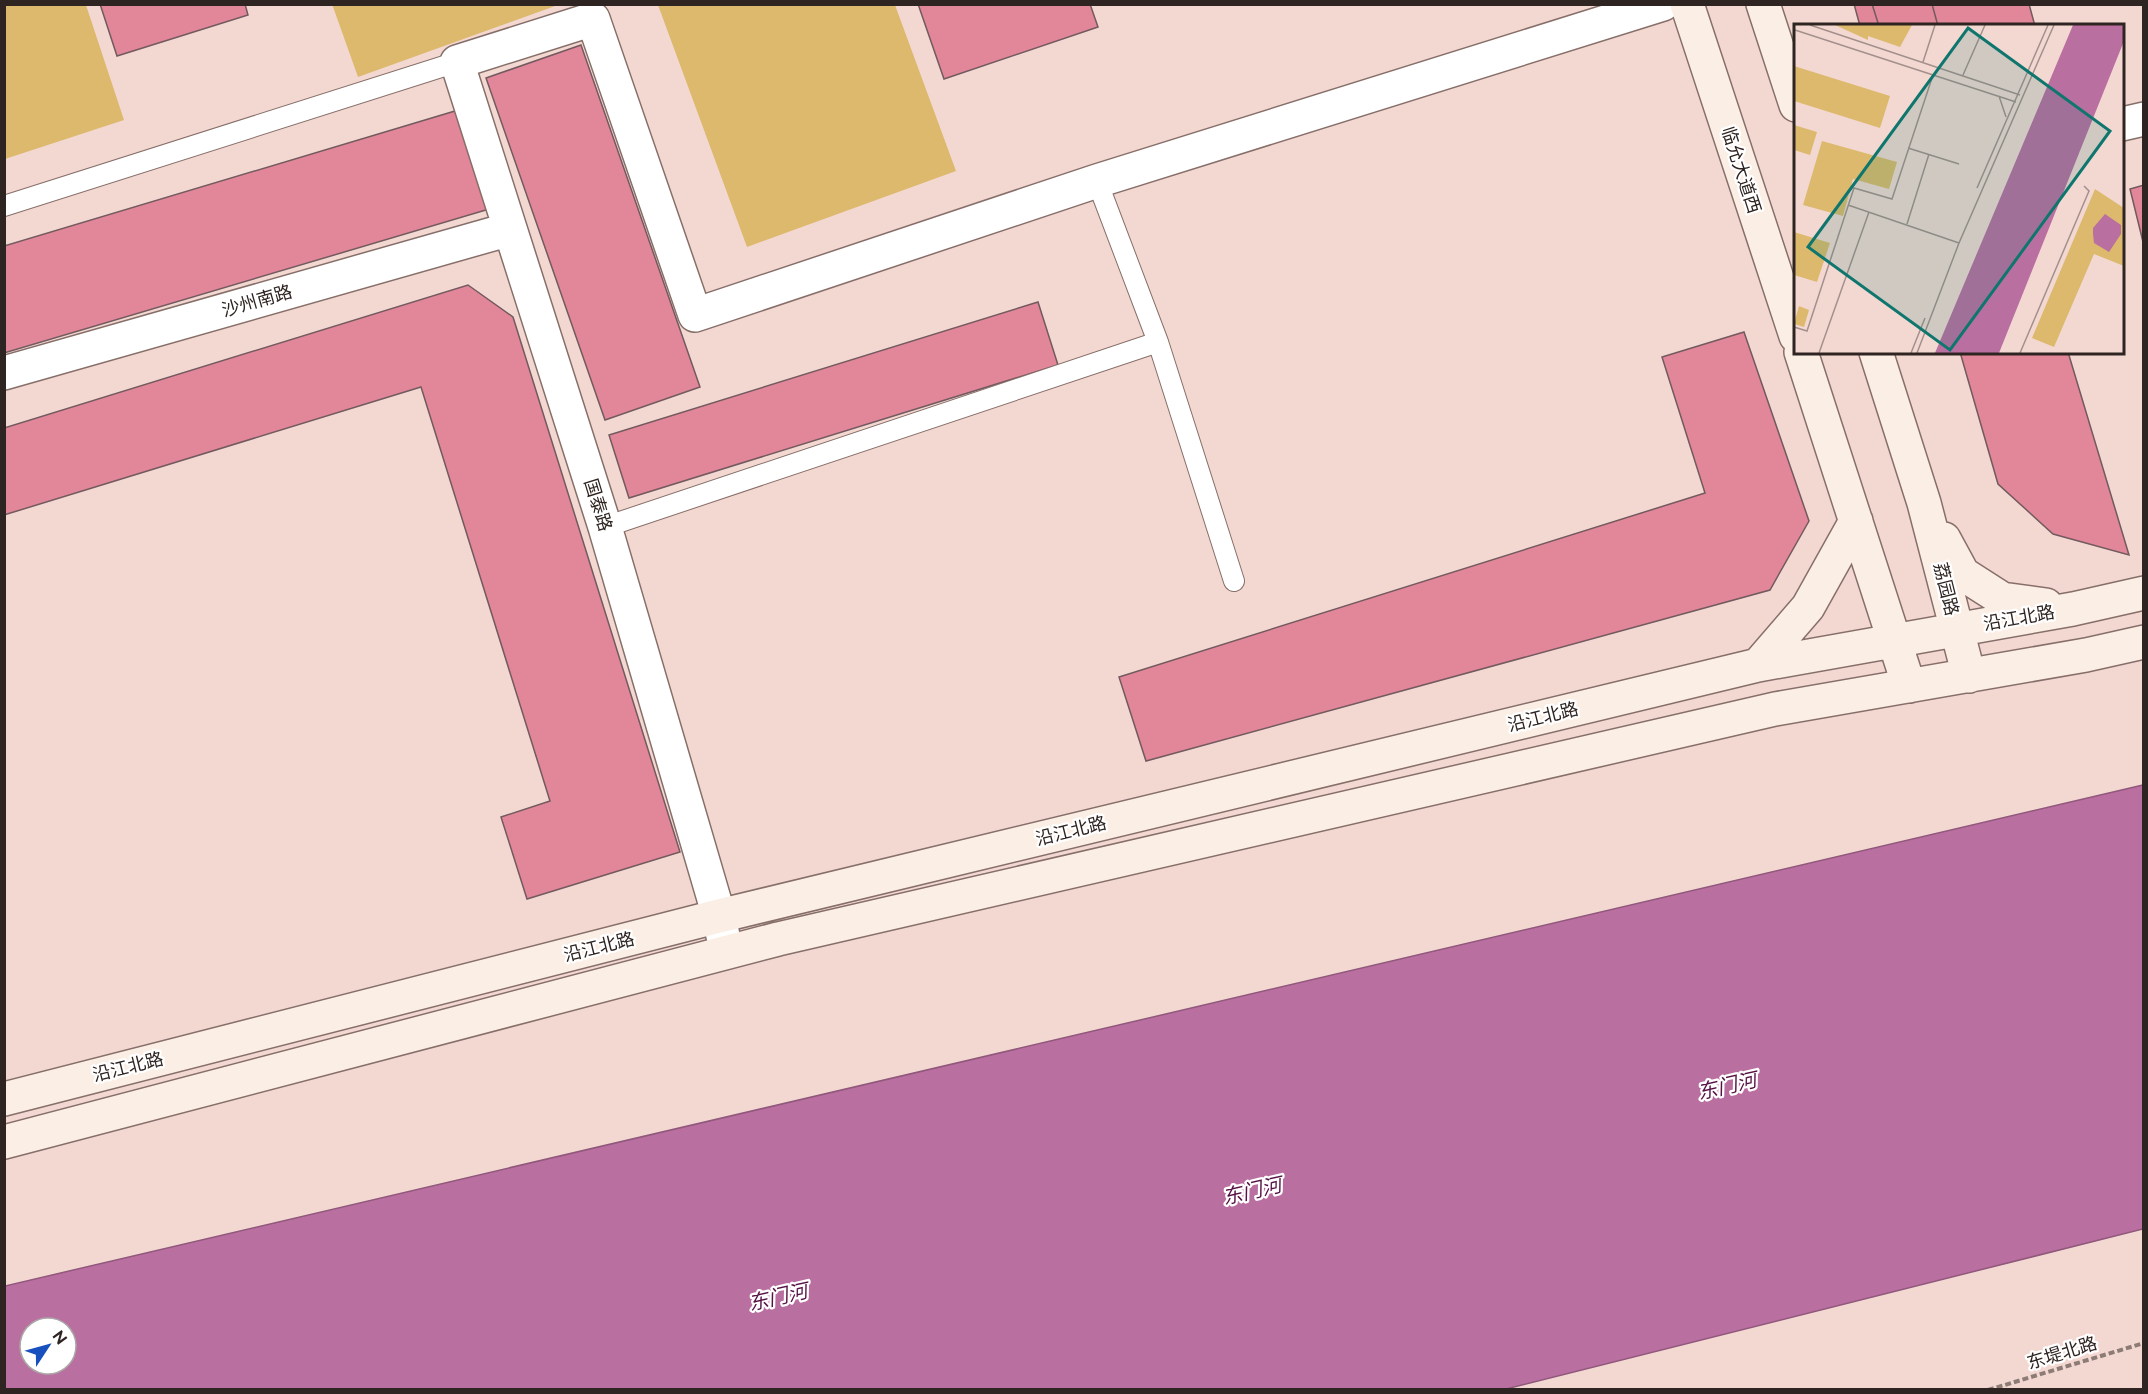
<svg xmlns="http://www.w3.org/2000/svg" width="2148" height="1394" font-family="Raleway,'Noto Sans SC',sans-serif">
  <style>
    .green { fill: #dcb96d }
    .water { fill: #ba6fa1; stroke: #90587b; stroke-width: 1.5; fill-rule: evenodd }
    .building { fill: #e2869a; stroke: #725a5e; stroke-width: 1.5 }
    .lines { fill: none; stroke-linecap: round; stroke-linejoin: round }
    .lane-casing { stroke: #876f69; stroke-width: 22 }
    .street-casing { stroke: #876f69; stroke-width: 36 }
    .secondary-casing { stroke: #876f69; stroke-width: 36 }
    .path { stroke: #8d7b76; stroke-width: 4; stroke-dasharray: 6 3; stroke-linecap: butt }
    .lane { stroke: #fff; stroke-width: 20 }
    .street { stroke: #fff; stroke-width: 33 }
    .secondary { stroke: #fbeee5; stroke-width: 33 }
    .labels { text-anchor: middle; stroke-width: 4.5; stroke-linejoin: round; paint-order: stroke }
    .street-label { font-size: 18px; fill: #2e2421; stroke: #fff }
    .water-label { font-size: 20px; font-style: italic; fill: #561144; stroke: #fff }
    .inset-road { fill: none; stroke: #a4908b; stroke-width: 1.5 }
    .view { fill: #0f766e; fill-opacity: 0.15; stroke: #0f766e; stroke-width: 3 }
    .inset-edge { fill: none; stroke: #2e2421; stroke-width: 3 }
  </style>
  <rect width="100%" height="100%" fill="#f3d8d2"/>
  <path class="green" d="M332,4H558V5L358,77Z
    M4,5H86L124,120L5,159Z
    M658,5H895L956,171L747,247Z"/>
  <path class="water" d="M2143,785V1229L1506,1389H5V1286ZM30,1328H66V1364H30Z"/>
  <path class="building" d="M100,4H245L248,15L117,56Z
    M918,4H1090L1098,27L944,79Z
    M1854,4H1932L1938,26H1860Z
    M1872,4H2029L2035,26H1879Z
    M581,45L700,387L605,420L486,78Z
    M465,108L496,207L4,353V246Z
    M2144,185V246L2130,189Z
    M468,285L513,317L680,852L527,899L501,817L550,801L421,387L4,515V428Z
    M1038,302L1058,365L629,498L609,435Z
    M1744,332L1809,521L1770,590L1146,761L1119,677L1705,493L1662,357Z
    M1960,352H2068L2129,555L2053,534L1998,484Z"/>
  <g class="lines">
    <defs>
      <path id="lane" d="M1097,181L1158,342L1234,581
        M4,206L457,62
        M605,527L1158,342"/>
      <path id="street" d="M2122,124L2144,119
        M4,373L510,229
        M726,951L719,916L605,527L457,62L593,19L695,315L1097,181L1663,4"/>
      <path id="secondary" d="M1687,4L1796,336
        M1763,4L1796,105
        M1801,352L1909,686
        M1876,352L1924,503L1969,676
        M1944,539L1963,574L2002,599L2046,605
        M1758,665L1808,607L1856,521
        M4,1099L719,916L1758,665L2073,609L2144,593
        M4,1142L778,939L1775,709L2086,655L2144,642"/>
    </defs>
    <use href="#lane" class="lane-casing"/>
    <use href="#street" class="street-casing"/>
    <use href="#secondary" class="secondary-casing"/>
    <path class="path" d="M1988,1390L2144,1343"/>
    <use href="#lane" class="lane"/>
    <use href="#street" class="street"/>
    <use href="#secondary" class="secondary"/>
  </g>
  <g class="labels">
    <g class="street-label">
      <text transform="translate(1741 170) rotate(72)" y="6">临允大道西</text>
      <text transform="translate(257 301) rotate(-16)" y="6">沙州南路</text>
      <text transform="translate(598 505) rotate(73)" y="6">国泰路</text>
      <text transform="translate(1946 589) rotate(76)" y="6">荔园路</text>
      <text transform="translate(2019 618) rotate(-10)" y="6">沿江北路</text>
      <text transform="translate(1543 717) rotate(-14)" y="6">沿江北路</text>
      <text transform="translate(1071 831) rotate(-14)" y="6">沿江北路</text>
      <text transform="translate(599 947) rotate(-14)" y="6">沿江北路</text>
      <text transform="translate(128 1067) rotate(-14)" y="6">沿江北路</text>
      <text transform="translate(2062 1353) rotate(-17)" y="6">东堤北路</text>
    </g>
    <g class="water-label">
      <text transform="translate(1727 1086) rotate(-13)" y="7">东门河</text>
      <text transform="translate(1252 1191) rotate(-13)" y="7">东门河</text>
      <text transform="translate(778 1297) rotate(-13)" y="7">东门河</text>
    </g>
  </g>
  <g transform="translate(1794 24)">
    <rect width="330" height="330" fill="#f3d8d2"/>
    <path d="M41,1H118L106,23L74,12V16ZM0,42L96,72L86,104L0,77ZM0,101L23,108L16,131L0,126ZM28,117L103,138L95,165L59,155L49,192L9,181ZM301,165L330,184V242L300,230L260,323L238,314ZM0,208L36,219L23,258L0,251ZM5,282L15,286L10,303L0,300Z" fill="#dcb96d"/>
    <path d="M279,1H330V17L205,329H141ZM311,190L327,201V210L315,228L300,219L299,210V204Z" fill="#ba6fa1"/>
    <path class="inset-road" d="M16,1L226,71M1,6L222,78M129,38L141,1M169,51L191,1M205,72L212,93M114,124L165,140M183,164L254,1M54,181L165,219M113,200L135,130M0,303L13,307L60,164L98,175L139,51M25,329L75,188M117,329L131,294M123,329L165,219L260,1M226,329L295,167L290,162"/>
    <path class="view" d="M174,4L316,107L156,326L14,223Z"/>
    <rect width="330" height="330" class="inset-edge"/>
  </g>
  <rect width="2148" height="1394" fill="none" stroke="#2e2421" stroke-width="12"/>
  <g transform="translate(48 1346) rotate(54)"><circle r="28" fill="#ffffff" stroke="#aba7a6" stroke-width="1.5"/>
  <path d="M0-4.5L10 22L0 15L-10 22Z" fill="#1851bd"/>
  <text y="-9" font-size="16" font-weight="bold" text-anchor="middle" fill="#2e2421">N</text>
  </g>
</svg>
